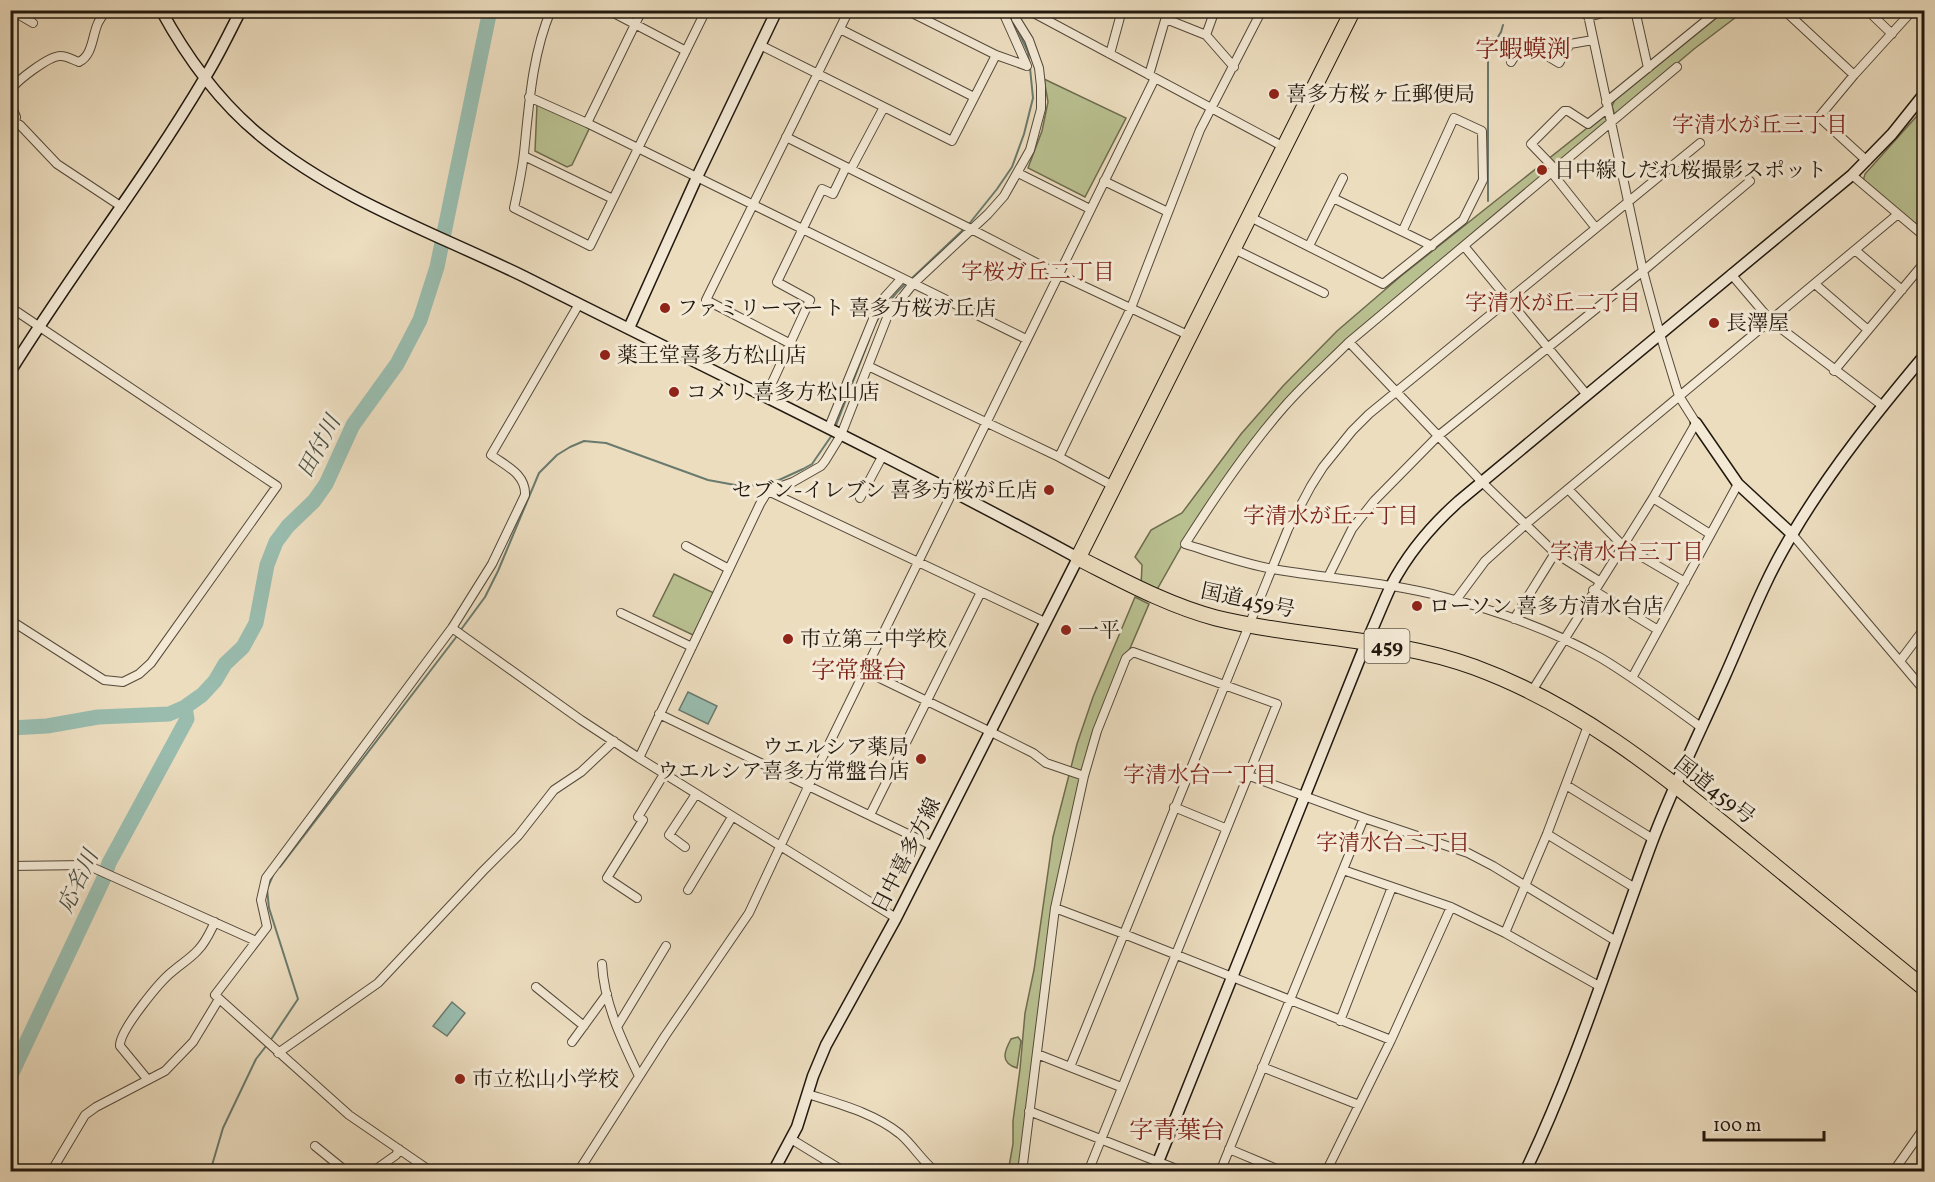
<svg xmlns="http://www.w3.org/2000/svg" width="1935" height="1182" font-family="Vollkorn,'Noto Serif JP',serif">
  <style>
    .green { fill: #b9c090; stroke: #6d6c4f; stroke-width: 1.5 }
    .water { fill: #99bcae; stroke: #697a6e; stroke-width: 1.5 }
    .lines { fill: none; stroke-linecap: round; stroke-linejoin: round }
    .stream { stroke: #697a6e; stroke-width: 2 }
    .river { stroke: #99bcae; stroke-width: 15 }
    .street-casing { stroke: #54493a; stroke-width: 10 }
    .secondary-casing { stroke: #21180e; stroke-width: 13 }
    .highway-casing { stroke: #21180e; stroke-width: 17 }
    .street { stroke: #f3e9d5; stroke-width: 8 }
    .secondary { stroke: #f3e9d5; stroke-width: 10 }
    .highway { stroke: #ecddbf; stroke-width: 15 }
    .poi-dot { fill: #8f2418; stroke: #f3e9d5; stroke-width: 2 }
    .labels { text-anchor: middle; stroke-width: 6; stroke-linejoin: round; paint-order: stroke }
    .shield { fill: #f3e9d5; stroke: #60574a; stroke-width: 1.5 }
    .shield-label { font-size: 20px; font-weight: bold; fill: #21180e }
    .poi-label { font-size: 21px; fill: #21180e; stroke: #f3e9d5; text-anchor: start }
    .street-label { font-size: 21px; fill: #21180e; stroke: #f3e9d5 }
    .neighbourhood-label { font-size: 22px; fill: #7a1f14; stroke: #f3e9d5 }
    .water-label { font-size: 22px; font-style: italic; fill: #4b5146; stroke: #f3e9d5 }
    .quarter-label { font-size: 24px; fill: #7a1f14; stroke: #f3e9d5 }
  </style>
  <rect width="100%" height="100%" fill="#ecddbf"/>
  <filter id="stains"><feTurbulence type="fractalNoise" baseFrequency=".00333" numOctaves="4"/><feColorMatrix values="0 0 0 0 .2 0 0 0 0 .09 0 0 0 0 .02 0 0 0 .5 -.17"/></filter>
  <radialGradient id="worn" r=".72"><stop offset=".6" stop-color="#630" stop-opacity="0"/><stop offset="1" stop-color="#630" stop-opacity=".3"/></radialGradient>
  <path class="green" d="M1725,11H1744L1694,49L1616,115L1614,113L1612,106L1615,100Z
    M1044,79L1126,118L1085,197L1028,168L1042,131L1048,102Z
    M540,104L590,127L572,165L567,167L535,151L537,105Z
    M1924,108V231L1863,181L1865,174Z
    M1606,113L1608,121L1318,371L1197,519L1155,593L1141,586L1142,565L1135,557L1151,530L1182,513L1241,434L1283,386L1337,331L1401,276Z
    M674,574L714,593L693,635L653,616Z
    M1135,597L1149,604L1101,716L1056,890L1019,1171L1008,1172L1013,1144V1121L1020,1069L1025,1013L1034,970L1053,837L1077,744L1093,697Z
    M1018,1037L1021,1041L1017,1068C1000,1063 1004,1052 1011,1039Z"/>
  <path class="water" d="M688,692L717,706L708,724L679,710Z
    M452,1002L465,1013L447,1036L433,1026Z"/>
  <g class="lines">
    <path class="stream" d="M1008,10L1028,52L1029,62
      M1739,16L1746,10
      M1488,201V53L1501,32L1503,25
      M969,224L997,189L1012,167L1024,134L1033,98L1030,68
      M910,280L965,228
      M875,324C883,309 893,295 906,283
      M835,428L869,340
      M460,631L485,597L498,571L539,473L557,455L570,447L584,441L606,443L708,480L746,487L779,480L803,469L812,464L832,435
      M280,867L457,636
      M210,1172L223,1128L256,1059L270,1041L298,999L269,908L267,889L274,873"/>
    <path class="river" d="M10,728L47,726L98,717L169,714L185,707L202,695L215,681L225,664L243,647L256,623L267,565L276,542L288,526L314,501L326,484L353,425L397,364L420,320L437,267L490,10
      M10,1077L104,878L109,863L187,719L185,707"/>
    <defs>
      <path id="street" d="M11,10L33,23
        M551,10C532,55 529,105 524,153C522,171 518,190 514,208L590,246L706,10
        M608,10L686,51
        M906,10L996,55L1027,66
        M1002,10L1027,66
        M1028,10L1284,147
        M1635,10L1648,68
        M1784,10L1854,75L1819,117L1867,161
        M1867,10L1892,34
        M1588,17L1614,10
        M1166,19L1206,35L1234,67
        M840,29L974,97
        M1206,35L1215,10
        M760,45L952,141L996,55
        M1110,54L1122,10
        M1511,62L1524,42L1559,63L1570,44L1593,40
        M1677,67L1349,342C1328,363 1304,384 1284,407C1247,449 1215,497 1185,544C1214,553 1244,564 1273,569C1330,579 1388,582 1444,597C1498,611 1552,630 1601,658C1636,679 1669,704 1702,728
        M1149,75L1168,10
        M1854,75L1913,10
        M10,91C16,81 50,55 61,56C67,56 73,60 79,62C93,55 92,36 98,23C100,19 103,15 106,10
        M529,97L587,123L1026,339
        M1606,102L1719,10
        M10,103L16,117L15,122
        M10,120L20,125L57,164L122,207
        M587,123L642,10
        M786,137L973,230L1058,274L1190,336
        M524,156L613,199
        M851,169L884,107
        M1556,170L1531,144L1564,111H1568L1588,124L1608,108
        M1018,173L1090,209
        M1552,173L1595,227
        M1852,175L1924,236
        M1104,181L1168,212
        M1333,198L1432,246
        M1250,217L1383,284L1463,220L1483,180L1482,131L1454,118L1403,230
        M1309,246L1343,178
        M1464,246L1587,395
        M1234,249L1324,293
        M1855,250L1902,290
        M1731,274L1771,321L1883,406
        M1815,284L1868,330
        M10,307L277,486L151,663L139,674L123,682L104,680L10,620
        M1349,342L1482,482L1555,553L1514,619
        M789,343L706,300L849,10
        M868,366L1059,457L1115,487
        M1834,371L1924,263
        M766,396L810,300L777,282L822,189L833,194L846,167
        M829,427L876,312L883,299L902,278
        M1059,457L1131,308L1200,130L1262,10
        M1568,489L1622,545L1685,582
        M768,491L1045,622
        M860,498L883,455
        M1653,498L1710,534
        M1792,534L1924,690
        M686,546L729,569
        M1555,553L1599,581
        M1328,577L1352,529L1374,501L1438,436L1643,271L1750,181
        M1593,590L1658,630
        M1456,600L1485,561L1526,524L1898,214
        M621,613L692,647
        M452,628L581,720L639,758L896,918
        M1900,661L1924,629
        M865,671L991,732L1033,753L1046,763L1084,776
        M1632,678L1738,484
        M1532,691L1653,498L1696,423L1679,396L1660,334L1643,271L1587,10
        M659,714L933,846
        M639,758L760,504L768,491L793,482L821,466L825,461L841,435L888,315L913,284L988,214L1004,196L1030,150L1041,109V86L1039,68L1029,40L1016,19L1014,10
        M1247,775L1364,818L1468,853L1493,866L1616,941
        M1566,785L1653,839
        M1174,807L1225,828
        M870,815L981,592
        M1547,834L1635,888
        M685,847L669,835L696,794
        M10,866L87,865L256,941
        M1343,870L1451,907L1505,933L1599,986
        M688,890L732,817
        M637,898L607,878L643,820L638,817L664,774
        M1055,908L1124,934L1391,1040
        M1505,933L1547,834L1589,723
        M602,964C604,1003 622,1041 639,1076
        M536,987L584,1026
        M1340,1021L1392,887
        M617,1027L666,946
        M572,1042L607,994
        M278,1053L378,983L483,871L518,836L554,790L581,772L614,741
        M1037,1054L1070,1067
        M1262,1067L1359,1105
        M148,1080L120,1046C119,1031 160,981 173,971C181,964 191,958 198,950C206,942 210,932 215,922
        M1121,1087L1070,1067L1288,529L1311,486L1323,467L1352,431L1369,414L1700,143
        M808,1094C839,1104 874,1113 900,1134C913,1145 922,1161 936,1172
        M1029,1111L1184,1172
        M791,1139L845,1172
        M315,1146L347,1172
        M1229,1149L1284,1172
        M1616,1171V1172
        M51,1172L85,1115L96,1107L165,1071L193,1042L219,999
        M372,1172L396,1155L399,1149
        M432,1172L349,1115L215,995L267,927L261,900L266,878L452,628L492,564L525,495C526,474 506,466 491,455L579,304
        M578,1172L665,1036L749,913L808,787L1155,78
        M1022,1172L1055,908L1084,776L1097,731L1126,658L1133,652L1277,704L1088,1172
        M1220,1172L1364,818
        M1326,1172L1391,1040L1451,907
        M1893,1172L1924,1128"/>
      <path id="secondary" d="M161,10C187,58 220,103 262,137C339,200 437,234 525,277C710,370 896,459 1078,558L896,918L826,1045L813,1076L797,1127L773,1172
        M629,328L697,177L777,10
        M10,372C72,272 144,180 204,79C218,57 229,33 241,10
        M1696,423L1738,484L1792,534
        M1154,1172L1366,643C1375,624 1382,605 1391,586C1407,555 1432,525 1459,501L1852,175L1892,134L1924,94
        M1525,1172C1576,1066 1611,952 1652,842C1673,786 1700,732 1724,678C1746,629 1765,578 1793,533C1831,469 1877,412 1924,356"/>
      <path id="highway" d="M1353,10L1078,558C1122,580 1167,605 1216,618C1301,639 1392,637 1474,667C1580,706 1661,773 1747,843C1806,891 1865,940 1924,988"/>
    </defs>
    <use href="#street" class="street-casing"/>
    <use href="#secondary" class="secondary-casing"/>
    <use href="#highway" class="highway-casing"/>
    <use href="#street" class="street"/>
    <use href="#secondary" class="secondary"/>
    <use href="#highway" class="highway"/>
  </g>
  <g class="poi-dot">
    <circle cx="1274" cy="94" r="6"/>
    <circle cx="1542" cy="170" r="6"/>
    <circle cx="665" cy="308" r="6"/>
    <circle cx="1714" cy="323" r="6"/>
    <circle cx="605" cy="355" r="6"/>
    <circle cx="674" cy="392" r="6"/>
    <circle cx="1049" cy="490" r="6"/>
    <circle cx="1417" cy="606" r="6"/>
    <circle cx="1066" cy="630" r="6"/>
    <circle cx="788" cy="639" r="6"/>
    <circle cx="921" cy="759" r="6"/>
    <circle cx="460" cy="1079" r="6"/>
  </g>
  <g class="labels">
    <rect class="shield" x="1364.5" y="629" width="45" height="34" rx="4.5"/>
    <g class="shield-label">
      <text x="1387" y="653">459</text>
    </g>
    <g class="poi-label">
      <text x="1286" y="101">喜多方桜ヶ丘郵便局</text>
      <text x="1554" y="177">日中線しだれ桜撮影スポット</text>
      <text x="677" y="315">ファミリーマート 喜多方桜ガ丘店</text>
      <text x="1726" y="330">長澤屋</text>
      <text x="617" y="362">薬王堂喜多方松山店</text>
      <text x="686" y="399">コメリ 喜多方松山店</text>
      <text x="1037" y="497" text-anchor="end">セブン-イレブン 喜多方桜が丘店</text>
      <text x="1429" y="613">ローソン 喜多方清水台店</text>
      <text x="1078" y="637">一平</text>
      <text x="800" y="646">市立第二中学校</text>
      <text x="909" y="754" text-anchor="end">ウエルシア薬局<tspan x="909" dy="24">ウエルシア喜多方常盤台店</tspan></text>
      <text x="472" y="1086">市立松山小学校</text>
    </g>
    <g class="street-label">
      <text transform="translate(1248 600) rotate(12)" y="7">国道459号</text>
      <text transform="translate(1715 790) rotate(38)" y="7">国道459号</text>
      <text transform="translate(906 855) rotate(-63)" y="7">日中喜多方線</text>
    </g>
    <g class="neighbourhood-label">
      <text x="1760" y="132">字清水が丘三丁目</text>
      <text x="1038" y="279">字桜ガ丘二丁目</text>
      <text x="1553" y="310">字清水が丘二丁目</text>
      <text x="1331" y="523">字清水が丘一丁目</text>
      <text x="1627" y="559">字清水台三丁目</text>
      <text x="1200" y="782">字清水台一丁目</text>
      <text x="1393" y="850">字清水台二丁目</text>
    </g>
    <g class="water-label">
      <text transform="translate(318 446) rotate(-62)" y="8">田付川</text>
      <text transform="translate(77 881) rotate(-65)" y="8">応名川</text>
    </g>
    <g class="quarter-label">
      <text x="1523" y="57">字蝦蟆渕</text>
      <text x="859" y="678">字常盤台</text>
      <text x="1177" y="1138">字青葉台</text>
    </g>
  </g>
  <rect width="1935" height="1182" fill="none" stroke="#ecddbf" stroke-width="36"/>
  <rect x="12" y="12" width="1911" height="1158" fill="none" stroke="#21180e" stroke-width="3"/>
  <rect x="18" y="18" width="1899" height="1146" fill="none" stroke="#21180e" stroke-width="1.5"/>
  <path d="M1704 1131v9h120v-9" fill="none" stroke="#21180e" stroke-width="3"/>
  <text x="1713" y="1131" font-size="18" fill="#21180e" stroke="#f3e9d5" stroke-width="4.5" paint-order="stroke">100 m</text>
  <rect width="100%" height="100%" filter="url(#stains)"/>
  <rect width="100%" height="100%" fill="url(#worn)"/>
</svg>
